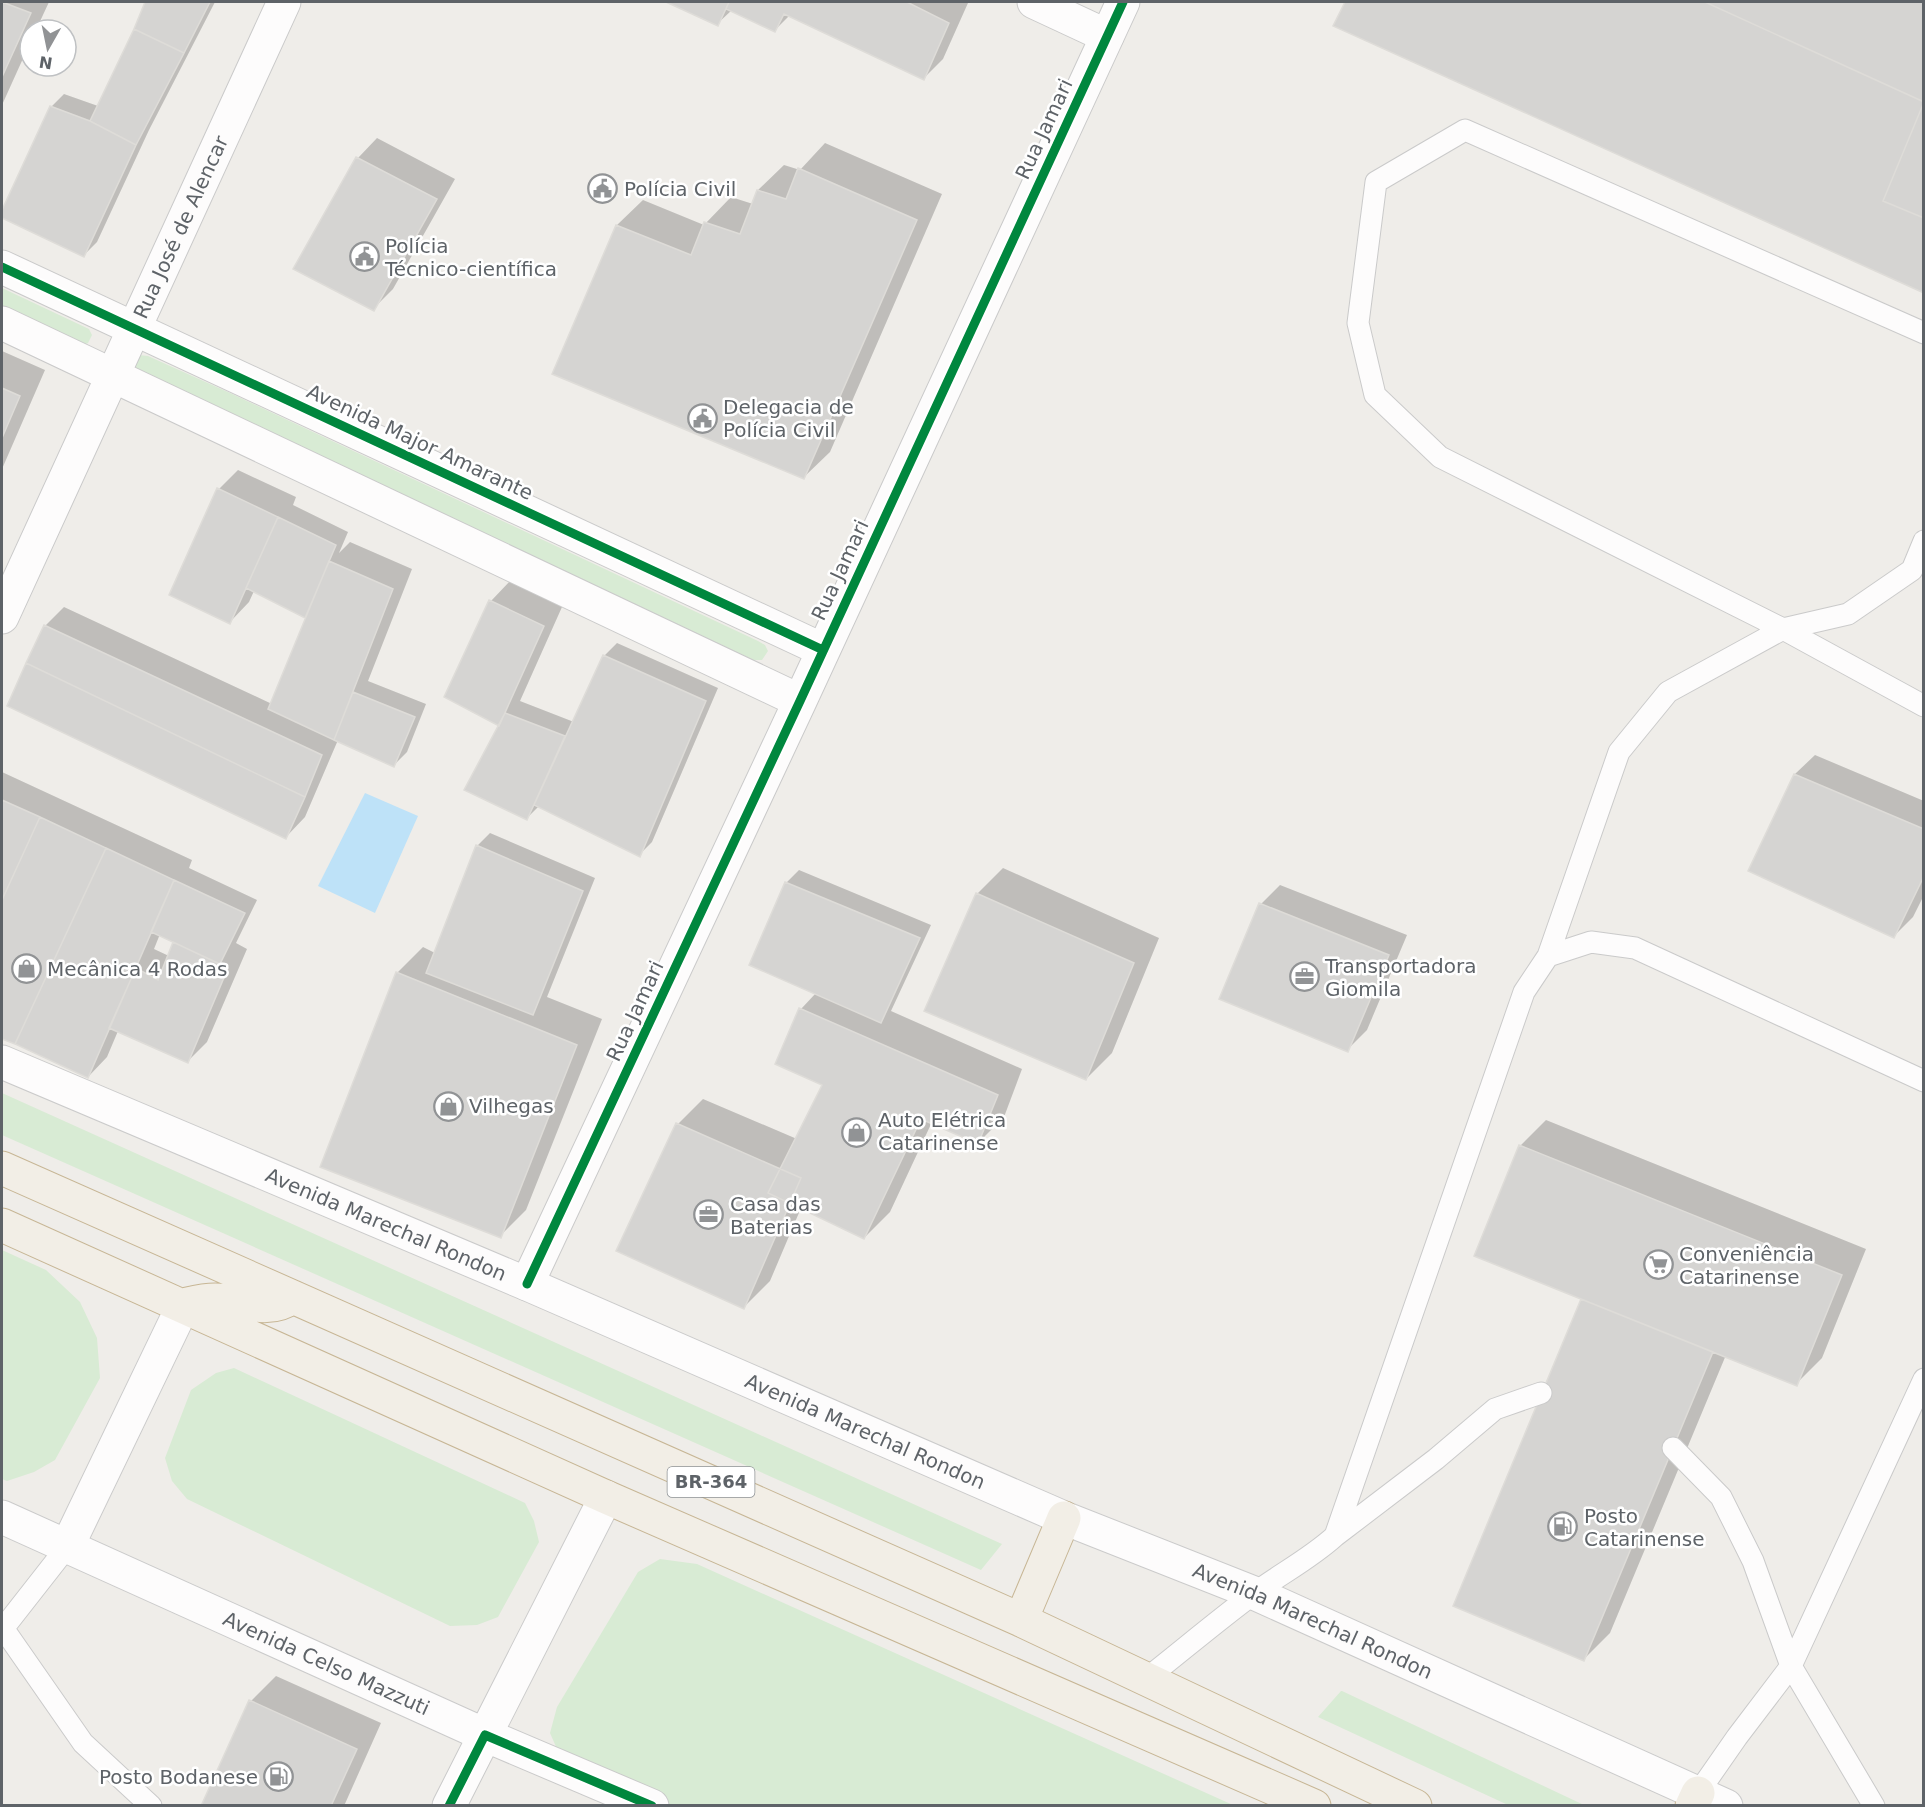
<svg xmlns="http://www.w3.org/2000/svg" width="1925" height="1807" font-family="'DejaVu Sans',sans-serif">
  <style>
    .green { fill: #d8ebd4 }
    .water { fill: #bee2f8 }
    .shadow { fill: #0003; fill-rule: evenodd }
    .building { fill: #d5d4d2; stroke: #dedcd8; stroke-width: 1.5 }
    .lines { fill: none; stroke-linecap: round; stroke-linejoin: round }
    .service-casing { stroke: #cacaca; stroke-width: 23 }
    .minor-casing { stroke: #cacaca; stroke-width: 35 }
    .tertiary-casing { stroke: #cacaca; stroke-width: 35 }
    .secondary-casing { stroke: #cbcbcb; stroke-width: 35 }
    .trunk-casing { stroke: #c7b695; stroke-width: 35 }
    .service { stroke: #fdfcfc; stroke-width: 21 }
    .minor { stroke: #fdfcfc; stroke-width: 33 }
    .tertiary { stroke: #fdfcfc; stroke-width: 33 }
    .secondary { stroke: #fdfcfc; stroke-width: 33 }
    .trunk { stroke: #f2eee6; stroke-width: 33 }
    .cycleway-casing { stroke: #fff; stroke-width: 13 }
    .cycleway { stroke: #00873e; stroke-width: 9 }
    .labels { text-anchor: middle; stroke-width: 5; stroke-linejoin: round; paint-order: stroke }
    .shield { fill: #fff; stroke: #8e9295; stroke-width: 1.5 }
    .shield-label { font-size: 18px; font-weight: bold; fill: #5e6368 }
    .street-label { font-size: 20px; fill: #5e6368; stroke: #fff }
    .poi-label { font-size: 20px; fill: #5e6368; stroke: #fff; text-anchor: start }
  </style>
  <rect width="100%" height="100%" fill="#efede9"/>
  <path class="green" d="M2,288L89,329L92,335L88,343L84,345L2,310Z
    M138,355L148,356L230,393L758,641L765,645L768,651L762,660H754L738,653L141,374L135,367L134,360Z
    M2,1093L1002,1544L981,1570L2,1135Z
    M2,1250L46,1270L80,1302L97,1338L100,1378L55,1460L34,1472L7,1481L2,1479Z
    M234,1368L525,1503L534,1521L539,1542L498,1617L477,1625L450,1626L187,1499L172,1481L165,1458L191,1390L216,1373Z
    M660,1559L697,1564L1233,1805H648L561,1758L550,1733L557,1707L638,1572Z
    M1341,1691H1342L1584,1805H1508L1318,1717Z"/>
  <path class="water" d="M365,793L418,816L375,913L318,886Z"/>
  <path class="shadow" d="M2,2H49L36,30H30V43L2,105Z
    M147,2H215L149,130L97,242L84,255L2,216V214L51,107L64,94L98,106Z
    M669,2H965L968,3L943,59L923,79L790,15L774,31L732,10L717,24Z
    M1346,2H1924V292L1335,26Z
    M377,138L455,179L393,289L373,309L358,158Z
    M825,143L942,194L830,452L804,477L554,374L617,225L643,200L704,225L731,197L753,204L758,190L784,165L800,170Z
    M2,351L45,370L2,469Z
    M238,470L296,497L293,505L348,532L339,553L350,542L412,569L368,681L426,704L407,752L394,765L338,740L305,817L286,837L45,626L64,607L272,704L310,612L305,616L254,591L249,602L230,622L219,489Z
    M510,581L562,607L520,701L574,722L604,656L617,643L718,688L652,842L639,855L539,806L527,818L500,725L446,696L491,601Z
    M1815,755L1924,801V895L1913,917L1893,937L1750,870L1795,774Z
    M2,772L192,860L189,868L257,900L236,943L247,949L207,1042L187,1062L118,1031L107,1057L88,1077L2,1037ZM160,934L175,941L169,956L154,949Z
    M490,833L595,878L547,997L602,1019L526,1210L500,1236L397,973L423,947L435,953L477,846Z
    M1003,868L1159,938L1112,1053L1086,1079L926,1010L977,894Z
    M799,870L931,925L891,1011L1022,1069L1004,1117L978,1143L932,1122L890,1212L864,1238L801,1208L770,1281L744,1307L678,1124L703,1099L797,1139L824,1084L801,1009L816,993L786,883Z
    M1280,885L1407,935L1367,1030L1347,1050L1261,904Z
    M1546,1120L1866,1249L1822,1358L1796,1384L1726,1355L1610,1633L1584,1659L1583,1298L1520,1146Z
    M276,1676L381,1723L344,1806H203L251,1701Z"/>
  <path class="building" d="M2,2L31,13L2,77Z
    M145,2H210L184,53L134,29Z
    M666,2H729L718,26Z
    M729,2H907L949,23L924,80L784,14L775,32L726,9Z
    M1345,2H1705L1924,102L1883,201L1924,218V293L1333,26Z
    M1345,2H1924V293L1333,26Z
    M134,29L184,53L136,145L90,121Z
    M50,106L90,121L136,145L84,257L2,218V210Z
    M356,157L437,199L374,311L293,269Z
    M798,168L917,220L804,479L552,374L616,225L691,255L704,222L740,234L757,190L786,199Z
    M2,388L20,396L2,438Z
    M217,488L278,517L230,624L169,595Z
    M278,517L336,545L305,618L246,588Z
    M329,561L393,589L334,740L268,709Z
    M489,600L544,626L499,726L444,697Z
    M44,625L322,755L305,797L26,663Z
    M603,655L706,701L640,857L534,805Z
    M26,663L305,797L286,839L7,706Z
    M353,692L415,717L394,767L334,740Z
    M505,713L565,736L527,820L464,790Z
    M1794,774L1924,829V876L1894,938L1748,871Z
    M2,800L40,817L2,900Z
    M40,817L106,848L15,1044L2,1039V900Z
    M476,845L583,891L533,1015L426,973Z
    M106,848L174,880L88,1078L15,1044Z
    M174,880L245,913L220,964L151,932Z
    M785,882L920,938L881,1023L749,965Z
    M976,893L1134,963L1086,1080L924,1011Z
    M1259,903L1389,955L1348,1052L1219,999Z
    M173,942L228,968L188,1063L109,1028L136,968L158,980Z
    M396,972L577,1045L501,1238L320,1167Z
    M799,1008L998,1095L978,1144L921,1119L864,1239L768,1193L822,1085L775,1064Z
    M676,1123L801,1178L744,1309L616,1251Z
    M1519,1145L1842,1275L1797,1386L1474,1256Z
    M1581,1299L1713,1352L1584,1661L1453,1606Z
    M249,1700L357,1749L331,1806H201Z"/>
  <g class="lines">
    <defs>
      <path id="service" d="M1924,333L1465,130L1376,182L1358,323L1375,395L1440,457L1783,629L1924,706
        M1548,956L1619,752L1668,692L1783,629L1848,614L1912,570L1924,541
        M1673,1448L1721,1497L1753,1561L1791,1666L1874,1806
        M1335,1536L1436,1459L1495,1409L1541,1393
        M3,1628L83,1743L151,1806
        M2,1630L67,1547
        M1146,1679C1183,1650 1218,1620 1256,1592C1282,1573 1311,1558 1335,1536L1524,992L1548,956L1591,942L1635,948L1924,1081
        M1698,1793L1737,1737L1791,1666L1924,1379"/>
      <g id="minor">
        <path d="M1034,2L1107,36"/>
        <path id="s1" d="M2,617L284,2"/>
      </g>
      <path id="tertiary" d="M2,267L823,650
        M2,323L800,701
        M527,1284L800,701L1123,2
        M449,1806L485,1735L652,1806"/>
      <g id="secondary">
        <path id="s2" d="M2,1062L527,1284L1064,1518L1254,1593L1726,1806"/>
        <path id="s3" d="M2,1517L485,1735L606,1497"/>
        <path d="M67,1547L183,1306"/>
      </g>
      <path id="trunk" d="M2,1168L1021,1620L1415,1806
        M2,1225L606,1497L1314,1806
        M187,1304C196,1302 206,1300 215,1300C243,1301 268,1314 293,1297
        M1021,1620L1064,1518
        M1692,1806L1698,1793"/>
    </defs>
    <use href="#service" class="service-casing"/>
    <use href="#minor" class="minor-casing"/>
    <use href="#tertiary" class="tertiary-casing"/>
    <use href="#secondary" class="secondary-casing"/>
    <use href="#trunk" class="trunk-casing"/>
    <use href="#service" class="service"/>
    <use href="#minor" class="minor"/>
    <use href="#tertiary" class="tertiary"/>
    <use href="#secondary" class="secondary"/>
    <use href="#trunk" class="trunk"/>
    <defs>
      <path id="cycleway" d="M2,267L823,650
        M527,1284L800,701L1123,2
        M449,1806L485,1735L652,1806"/>
    </defs>
    <use href="#cycleway" class="cycleway-casing"/>
    <use href="#cycleway" class="cycleway"/>
  </g>
  <defs>
    <symbol id="civic-ring" viewBox="-11 -11 22 22"><circle r="9.5" fill="#fff" stroke="#919395" stroke-width="1.5"/><path d="M-.6-6.5H3V-4.5H.6V-3L4-1V1h2V6H-6V1h2V-1L-.6-3ZM-1.2 2.5V6h2.4V2.5Z" fill="#919395"/></symbol>
    <symbol id="shop-ring" viewBox="-11 -11 22 22"><circle r="9.5" fill="#fff" stroke="#919395" stroke-width="1.5"/><path d="M-5-2.5h2.3a2.7 3.5 0 0 1 5.4 0H5L5.5 6h-11ZM-1.5-2.5h3a1.5 2.3 0 0 0-3 0Z" fill="#919395"/></symbol>
    <symbol id="office-ring" viewBox="-11 -11 22 22"><circle r="9.5" fill="#fff" stroke="#919395" stroke-width="1.5"/><path d="M-6-3h4V-5.5h4V-3h4V5H-6ZM-1-4.5V-3h2v-1.5ZM-6 0V1H6V0Z" fill="#919395"/></symbol>
    <symbol id="supermarket-ring" viewBox="-11 -11 22 22"><circle r="9.5" fill="#fff" stroke="#919395" stroke-width="1.5"/><path d="M-6-5.5h2.5l.6 2H6L4.5 2H-2.5L-4.4-4H-6ZM-1.5 3.2a1.3 1.3 0 1 0 .1 0ZM3 3.2a1.3 1.3 0 1 0 .1 0Z" fill="#919395"/></symbol>
    <symbol id="fuel-ring" viewBox="-11 -11 22 22"><circle r="9.5" fill="#fff" stroke="#919395" stroke-width="1.5"/><path d="M-5.5-6h7V0h2V4h1.3V-2.5L3-4.5l.8-.8L6-3V5H2.5V1h-1V6h-7ZM-4.2-4.7v3.2H.2V-4.7Z" fill="#919395"/></symbol>
  </defs>
  <g fill-rule="evenodd">
    <use href="#civic-ring" x="586" y="172" width="33" height="33"/>
    <use href="#civic-ring" x="348" y="240" width="33" height="33"/>
    <use href="#civic-ring" x="686" y="402" width="33" height="33"/>
    <use href="#shop-ring" x="10" y="952" width="33" height="33"/>
    <use href="#office-ring" x="1288" y="960" width="33" height="33"/>
    <use href="#shop-ring" x="432" y="1090" width="33" height="33"/>
    <use href="#shop-ring" x="840" y="1116" width="33" height="33"/>
    <use href="#office-ring" x="692" y="1198" width="33" height="33"/>
    <use href="#supermarket-ring" x="1642" y="1248" width="33" height="33"/>
    <use href="#fuel-ring" x="1546" y="1510" width="33" height="33"/>
    <use href="#fuel-ring" x="262" y="1760" width="33" height="33"/>
  </g>
  <g class="labels">
    <rect class="shield" x="667.5" y="1467" width="87" height="30" rx="4.5"/>
    <g class="shield-label">
      <text x="711" y="1488">BR-364</text>
    </g>
    <g class="street-label">
      <text transform="translate(1044 129) rotate(-65)" y="7">Rua Jamari</text>
      <text dy="7" stroke="none"><textPath href="#s1" startOffset="429">Rua José de Alencar</textPath></text>
      <text transform="translate(420 442) rotate(25)" y="7">Avenida Major Amarante</text>
      <text transform="translate(840 570) rotate(-65)" y="7">Rua Jamari</text>
      <text transform="translate(635 1011) rotate(-65)" y="7">Rua Jamari</text>
      <text dy="7" stroke="none"><textPath href="#s2" startOffset="417">Avenida Marechal Rondon</textPath></text>
      <text dy="7" stroke="none"><textPath href="#s2" startOffset="939">Avenida Marechal Rondon</textPath></text>
      <text dy="7" stroke="none"><textPath href="#s2" startOffset="1425">Avenida Marechal Rondon</textPath></text>
      <text dy="7" stroke="none"><textPath href="#s3" startOffset="356">Avenida Celso Mazzuti</textPath></text>
    </g>
    <g class="poi-label">
      <text x="624" y="196">Polícia Civil</text>
      <text x="385" y="253">Polícia<tspan x="385" dy="23">Técnico-científica</tspan></text>
      <text x="723" y="414">Delegacia de<tspan x="723" dy="23">Polícia Civil</tspan></text>
      <text x="1325" y="973">Transportadora<tspan x="1325" dy="23">Giomila</tspan></text>
      <text x="47" y="976">Mecânica 4 Rodas</text>
      <text x="469" y="1113">Vilhegas</text>
      <text x="878" y="1127">Auto Elétrica<tspan x="878" dy="23">Catarinense</tspan></text>
      <text x="730" y="1211">Casa das<tspan x="730" dy="23">Baterias</tspan></text>
      <text x="1679" y="1261">Conveniência<tspan x="1679" dy="23">Catarinense</tspan></text>
      <text x="1584" y="1523">Posto<tspan x="1584" dy="23">Catarinense</tspan></text>
      <text x="258" y="1784" text-anchor="end">Posto Bodanese</text>
    </g>
  </g>
  <rect width="1925" height="1807" fill="none" stroke="#5e6368" stroke-width="6"/>
  <g transform="translate(48 48) rotate(189)"><circle r="28" fill="#ffffff" stroke="#bfc1c3" stroke-width="1.5"/>
  <path d="M0-4.5L10 22L0 15L-10 22Z" fill="#919395"/>
  <text y="-9" font-size="16" font-weight="bold" text-anchor="middle" fill="#5e6368">N</text>
  </g>
</svg>
